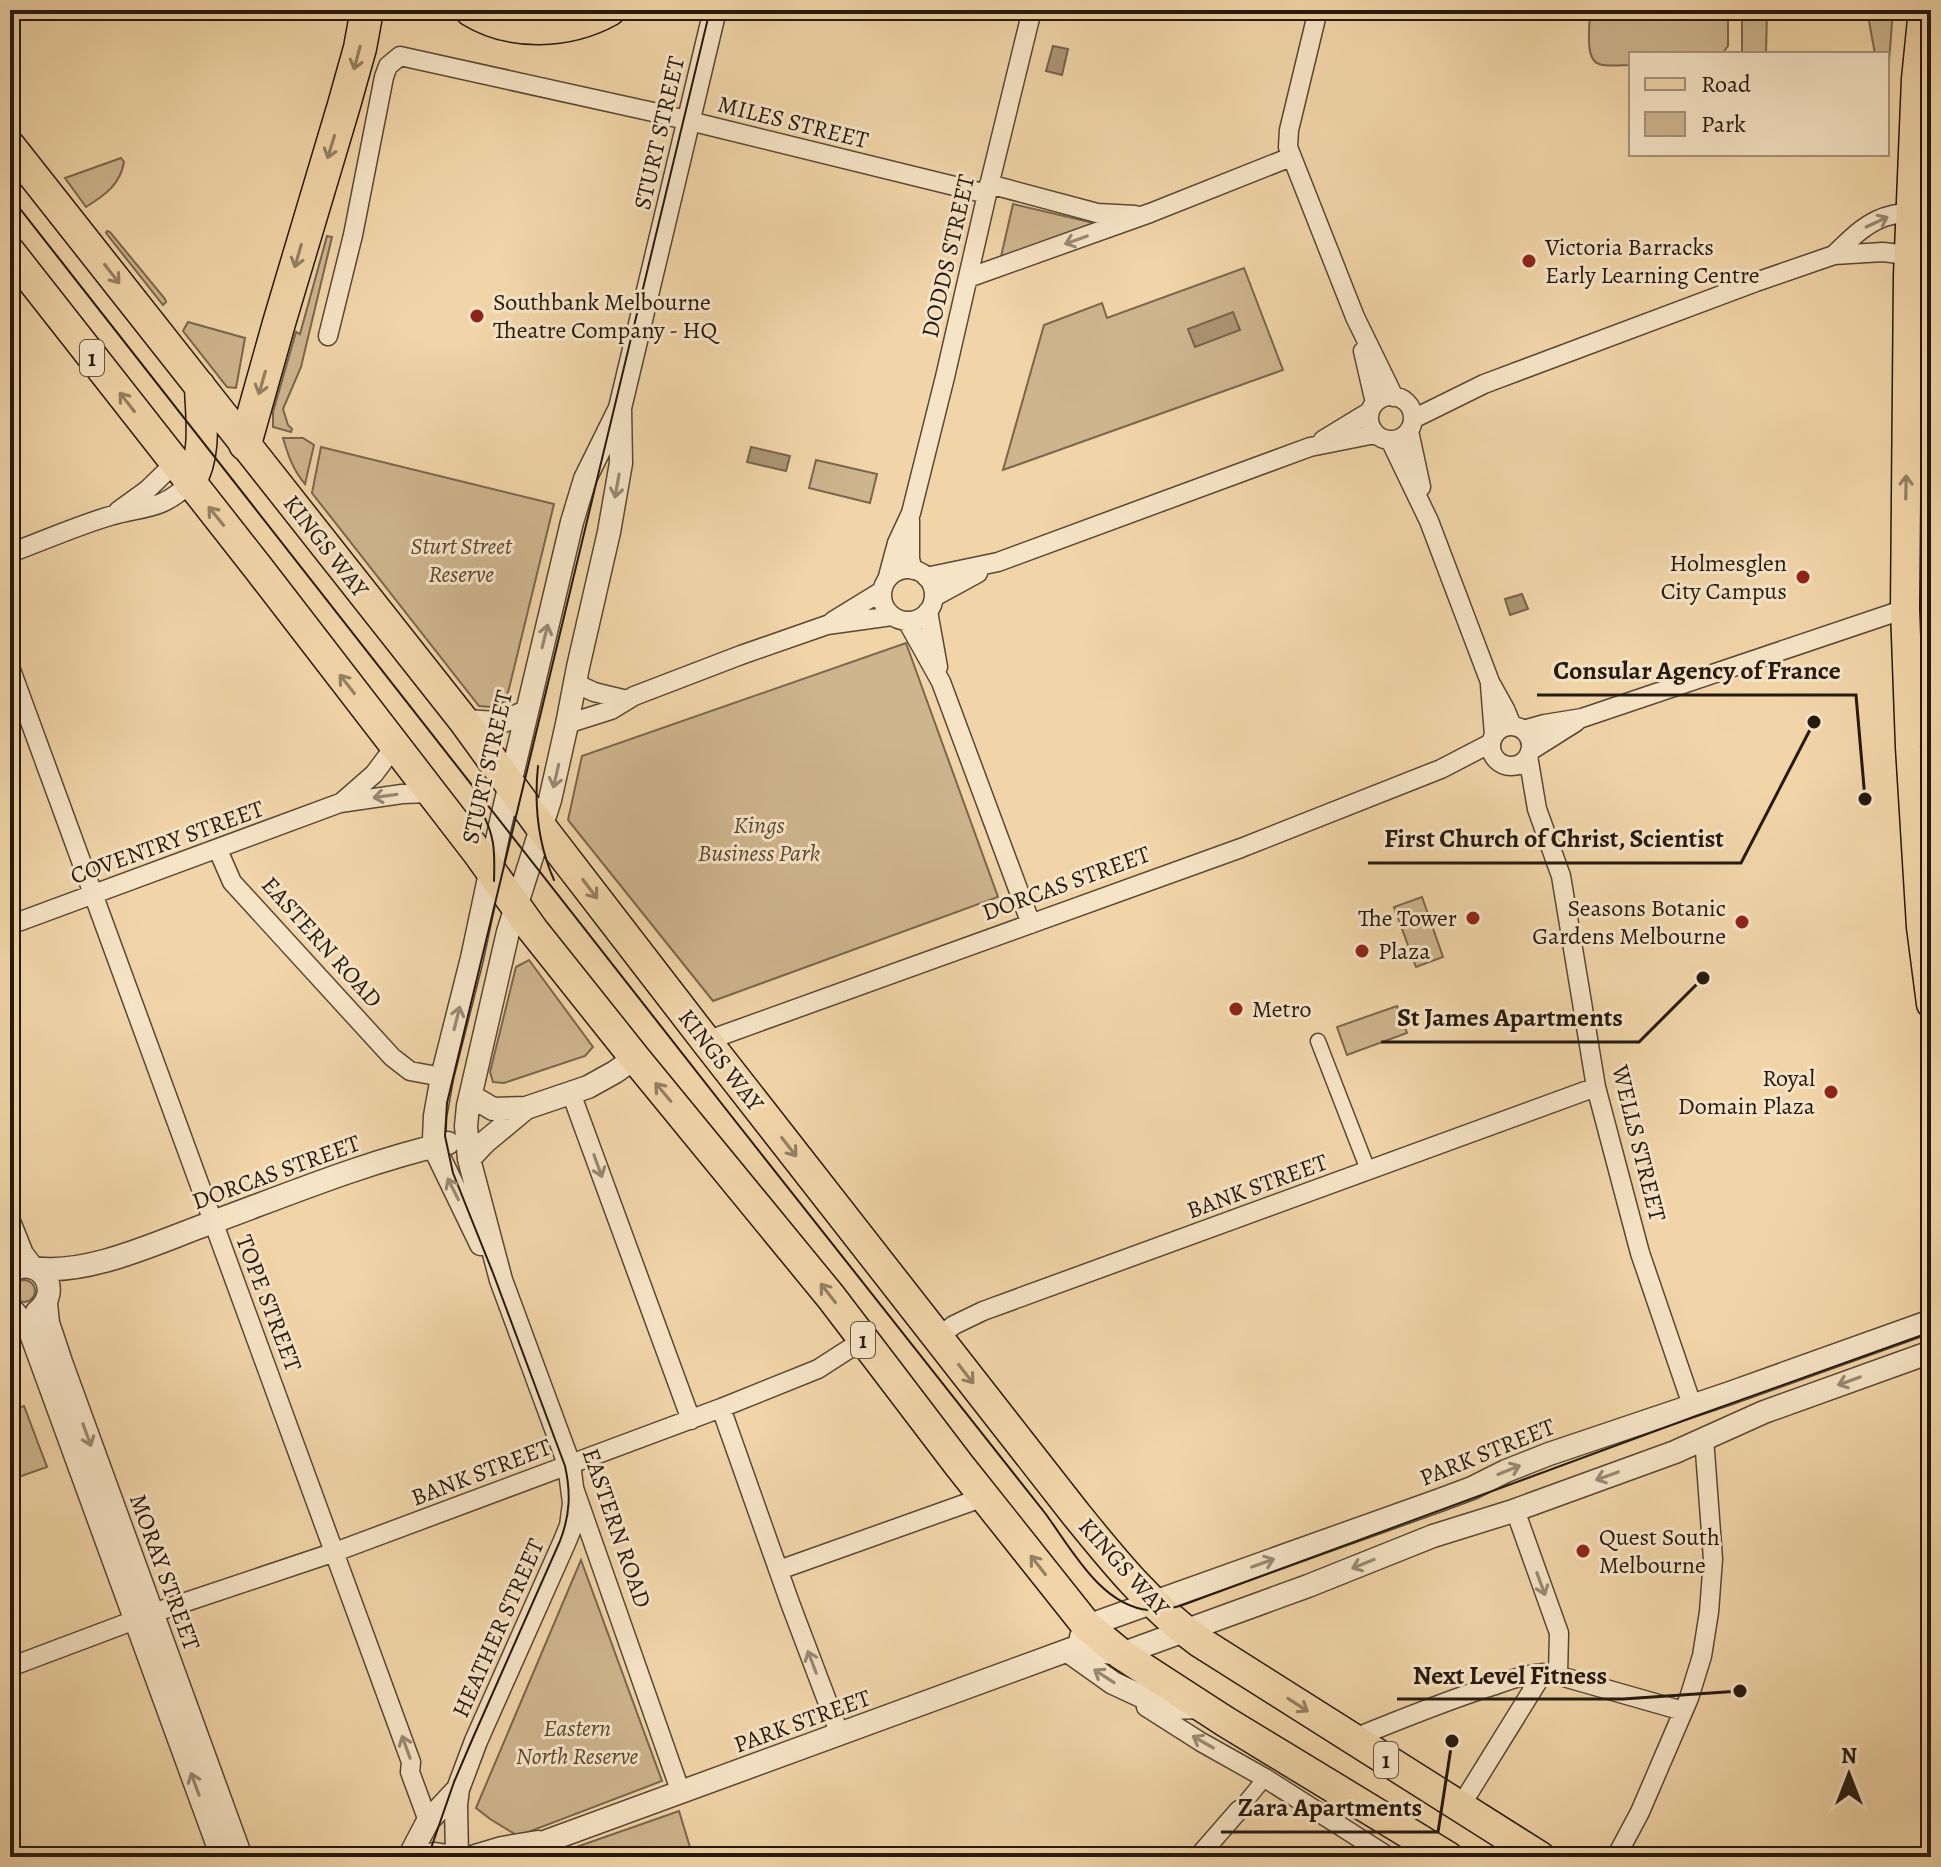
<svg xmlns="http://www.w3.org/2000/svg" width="1941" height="1867" font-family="Alegreya,serif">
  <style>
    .green { fill: #ceb58e; stroke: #7a674e; stroke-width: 2 }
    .water { fill: #ac9574; stroke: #76634c; stroke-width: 2 }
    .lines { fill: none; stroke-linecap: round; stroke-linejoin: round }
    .pedestrian-casing { stroke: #584835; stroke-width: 17 }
    .minor-casing { stroke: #584835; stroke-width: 21 }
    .tertiary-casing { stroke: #584835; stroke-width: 25 }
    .primary-casing { stroke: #25190f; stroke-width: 31 }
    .trunk-casing { stroke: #25190f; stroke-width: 33 }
    .motorway-casing { stroke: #25190f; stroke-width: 35 }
    .pedestrian { stroke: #f6e4c6; stroke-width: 14 }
    .minor { stroke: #f6e4c6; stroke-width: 18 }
    .tertiary { stroke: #f6e4c6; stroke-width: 22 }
    .primary { stroke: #f1d5a8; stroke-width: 28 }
    .trunk { stroke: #f1d5a8; stroke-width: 30 }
    .motorway { stroke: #f1d5a8; stroke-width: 32 }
    .tram { stroke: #25190f; stroke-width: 2 }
    .oneway { stroke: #958063 }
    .oneway2 { stroke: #988974 }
    .poi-dot { fill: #8f2418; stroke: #f6e4c6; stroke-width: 3 }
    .labels { text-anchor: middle; stroke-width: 6; stroke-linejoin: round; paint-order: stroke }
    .shield { fill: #f6e4c6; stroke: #645646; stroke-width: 2 }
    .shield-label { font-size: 22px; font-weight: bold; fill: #25190f }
    .street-label { font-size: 24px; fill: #25190f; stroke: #f6e4c6 }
    .poi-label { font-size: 24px; fill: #25190f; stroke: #f6e4c6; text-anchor: start }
    .park-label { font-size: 24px; font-style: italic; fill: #584835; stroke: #f6e4c6 }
    .leader { fill: none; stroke: #25190f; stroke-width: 3 }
    .callout-dot { fill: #25190f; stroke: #f6e4c6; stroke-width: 3 }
    .callout-label { font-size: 26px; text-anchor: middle; font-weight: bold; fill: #25190f; stroke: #f6e4c6; stroke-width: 6; stroke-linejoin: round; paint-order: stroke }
  </style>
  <rect width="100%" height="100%" fill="#f1d5a8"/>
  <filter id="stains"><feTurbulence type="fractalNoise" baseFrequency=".0025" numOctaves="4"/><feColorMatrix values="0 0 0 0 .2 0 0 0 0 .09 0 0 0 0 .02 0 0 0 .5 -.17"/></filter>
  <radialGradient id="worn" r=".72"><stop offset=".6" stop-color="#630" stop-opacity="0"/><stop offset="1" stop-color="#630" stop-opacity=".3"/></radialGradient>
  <path class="green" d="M1590,10H1728V46L1722,54H1631V65C1622,65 1608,67 1599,64C1584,60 1590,23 1590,10Z
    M1742,10H1767L1766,54H1742Z
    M1867,10H1893L1889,62H1887V54H1875Z
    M121,158L124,162C120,185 105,195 86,207L65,178Z
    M1013,204L1098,224L1000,261Z
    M107,231L110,232L165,299L166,302L163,305L106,233Z
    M327,236L332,237L301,367L283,409L288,425L292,429L291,432L273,427V412L296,332L300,334Z
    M1244,268L1283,370L1003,470L1044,325L1102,303L1107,318Z
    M188,322L245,338L236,388L227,387L183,331Z
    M283,438H303L314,445L305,484C293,470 288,455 283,438Z
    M321,447L554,504L506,701L492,707L479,706L312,493Z
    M816,460L877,474L870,503L809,488Z
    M906,643L998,897L713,1001L568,820L582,756Z
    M1422,897L1443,957L1416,967L1394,907Z
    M529,960L593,1047L585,1056L504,1083L493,1082L490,1072L516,967Z
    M1397,1006L1407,1033L1347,1055L1337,1027Z
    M13 1291a11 11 0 1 1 22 0a11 11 0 1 1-22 0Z
    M24,1406L47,1467L10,1480V1411Z
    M581,1560L662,1781L518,1836L490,1819L476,1808Z
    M679,1811L693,1857H549L565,1851Z"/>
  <path class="water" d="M1053,46L1068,49L1062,75L1046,71Z
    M1233,312L1240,330L1195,347L1188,329Z
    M751,447L790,456L786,471L747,462Z
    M1522,594L1528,609L1510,615L1505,599Z"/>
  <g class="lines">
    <defs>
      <path id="pedestrian" d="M1318,1041L1368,1170
        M1239,1810L1265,1778"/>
      <path id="minor" d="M1318,10L1289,130L1288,147L1355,317L1394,397
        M989,184L1097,213L1135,215
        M1834,255C1850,239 1868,220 1892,215C1904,212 1919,214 1931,215
        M968,278L1150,213L1291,157
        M328,336L353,235L384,77L388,66L400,56L653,112L987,194
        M1363,351L1375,403
        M1369 418a22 22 0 1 1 44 0a22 22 0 1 1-44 0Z
        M1413,419L1484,384L1756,282L1834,255L1883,252L1931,258
        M1409,431L1421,487
        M1323,440L1369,412
        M1390,440L1429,521L1490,682L1505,709L1512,726
        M118,511L147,490L175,463
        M910,520V559L913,570
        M10,553C43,541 76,526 110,516C145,506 161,511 190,483
        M882 595a26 26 0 1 1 52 0a26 26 0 1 1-52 0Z
        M926,577L998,562L1310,447L1375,434
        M887,580L897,543L911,513L945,377L987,194L1032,10
        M934,597L978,573
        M928,611L938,667
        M833,621L882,591
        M907,621L941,682L1031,924
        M10,667L411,1762L410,1772L428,1821
        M575,683L594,692L627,700
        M1490,685L1494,735
        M567,724L611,710L634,696L741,655L827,625L892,616
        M1491 746a20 20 0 1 1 40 0a20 20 0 1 1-40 0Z
        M1523,730L1545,724L1582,718L1905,609
        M1530,751L1576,722
        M1528,756L1537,809L1561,876L1596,1087L1640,1253L1692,1405
        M342,802L374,774L395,746
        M218,850L232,882L392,1057L410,1071L442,1077
        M10,925L340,803L402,794L431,793
        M706,1041L1241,848L1441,769L1491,743
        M571,1093L691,1420
        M938,1337L954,1325L983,1311L1596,1087
        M721,1408L790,1603L840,1735
        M575,1491L681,1793
        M1515,1510L1559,1633L1558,1675
        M779,1570L984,1497
        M153,1613L335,1552L721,1408L818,1369L863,1340
        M10,1667L135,1620
        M1146,1707L1201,1742L1265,1778L1389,1857
        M1352,1739C1396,1721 1440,1703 1486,1688C1508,1681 1529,1671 1553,1674L1683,1711
        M1460,1807L1543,1673
        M1198,1857L1239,1810
        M1616,1857L1640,1812L1689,1698L1702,1656L1709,1612L1713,1559L1704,1438"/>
      <path id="tertiary" d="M464,721L498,723L527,712
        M471,1096L493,1109L526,1108L588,1087L615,1072L635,1058
        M469,1159L485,1142L526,1108
        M10,1224L22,1254L32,1267
        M481,1244L438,1155L434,1139L435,1116L442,1077L472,958L500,826L572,522L585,479L620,408L715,10
        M34,1268C86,1276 156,1243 205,1225C284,1196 365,1162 448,1143
        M10,1271C40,1254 64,1290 37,1312
        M46,1303L48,1323L61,1362L241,1857
        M15,1313L30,1331L34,1342L222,1857
        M1081,1637L1087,1626L1437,1501L1472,1488L1506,1471L1549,1454L1730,1393L1931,1321
        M1068,1651L1113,1683L1167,1708L1203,1707
        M409,1857L428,1821L458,1789
        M416,1857L435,1854L453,1857
        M457,1857L456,1805L458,1789L476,1741L564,1543L571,1526L574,1503L569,1464L501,1280L469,1159L466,1126L468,1106L508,932L550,800L567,724L578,667L609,532L621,463L620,408
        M472,1857L502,1848L538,1842
        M520,1857L547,1841L1074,1648L1121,1654L1308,1586L1433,1536L1510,1512L1675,1452L1764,1412L1931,1352"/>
      <path id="primary" d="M1923,10L1916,79L1908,275L1905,609L1910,747L1921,927L1931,1004
        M1931,316L1928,374L1931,464"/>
      <path id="trunk" d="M10,146L464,721L538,823L706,1041L1075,1513C1113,1560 1150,1606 1200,1642L1540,1857
        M10,252L259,569L478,853L533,930L635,1058L831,1297L959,1465L1087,1626L1121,1654L1226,1722L1448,1857
        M190,483C207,454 201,418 200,386"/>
      <path id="motorway" d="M471,10C512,35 567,33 609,10
        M245,444L279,323L344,105L360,48L367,10"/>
    </defs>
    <use href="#pedestrian" class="pedestrian-casing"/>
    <use href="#minor" class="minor-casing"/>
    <use href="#tertiary" class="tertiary-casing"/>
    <use href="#primary" class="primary-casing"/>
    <use href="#trunk" class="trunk-casing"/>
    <use href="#motorway" class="motorway-casing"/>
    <use href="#pedestrian" class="pedestrian"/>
    <use href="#minor" class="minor"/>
    <use href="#tertiary" class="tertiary"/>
    <use href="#primary" class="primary"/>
    <use href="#trunk" class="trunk"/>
    <use href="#motorway" class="motorway"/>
    <path class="tram" d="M10,196L729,1113L1045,1513C1071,1548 1101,1606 1149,1610C1160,1611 1170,1608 1180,1606L1696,1416L1931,1332
      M538,766C534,805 538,844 554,880
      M480,809C495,834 495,852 494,881
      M428,1857L454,1782L472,1740L560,1541C570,1515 571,1493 565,1466L493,1273L453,1173L445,1136L447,1103L710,10"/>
  </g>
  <defs><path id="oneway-shaft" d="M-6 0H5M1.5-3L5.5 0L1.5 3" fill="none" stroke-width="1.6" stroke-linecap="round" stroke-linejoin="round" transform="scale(2)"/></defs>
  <g class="oneway">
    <use href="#oneway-shaft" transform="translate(357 58) rotate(105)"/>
    <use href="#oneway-shaft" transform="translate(331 147) rotate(107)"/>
    <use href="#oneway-shaft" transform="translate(298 256) rotate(106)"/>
    <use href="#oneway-shaft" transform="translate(112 274) rotate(52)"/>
    <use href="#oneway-shaft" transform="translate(262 383) rotate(106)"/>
    <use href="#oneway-shaft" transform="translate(127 402) rotate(-128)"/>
    <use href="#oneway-shaft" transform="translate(1906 487) rotate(-89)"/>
    <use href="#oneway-shaft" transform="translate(216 516) rotate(-129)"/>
    <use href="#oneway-shaft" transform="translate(347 684) rotate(-128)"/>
    <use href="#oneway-shaft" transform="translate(590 889) rotate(53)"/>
    <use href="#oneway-shaft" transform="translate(663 1092) rotate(-130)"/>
    <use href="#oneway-shaft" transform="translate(789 1147) rotate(52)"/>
    <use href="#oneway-shaft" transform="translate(828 1293) rotate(-128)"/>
    <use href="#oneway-shaft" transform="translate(966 1374) rotate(52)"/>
    <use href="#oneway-shaft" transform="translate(1038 1565) rotate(-128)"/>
    <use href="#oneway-shaft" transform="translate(1298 1705) rotate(33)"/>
  </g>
  <g class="oneway2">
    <use href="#oneway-shaft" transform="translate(1877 222) rotate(-25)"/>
    <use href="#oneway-shaft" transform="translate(1076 240) rotate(160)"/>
    <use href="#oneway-shaft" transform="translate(617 486) rotate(100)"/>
    <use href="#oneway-shaft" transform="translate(545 636) rotate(-76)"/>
    <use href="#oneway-shaft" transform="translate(556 776) rotate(103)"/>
    <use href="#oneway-shaft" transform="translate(385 796) rotate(172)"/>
    <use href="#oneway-shaft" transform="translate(457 1018) rotate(-76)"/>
    <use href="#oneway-shaft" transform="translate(598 1166) rotate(70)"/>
    <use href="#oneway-shaft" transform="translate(453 1189) rotate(-117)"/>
    <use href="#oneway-shaft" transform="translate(1849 1381) rotate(160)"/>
    <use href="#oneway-shaft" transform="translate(87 1435) rotate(70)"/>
    <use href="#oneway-shaft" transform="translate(1509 1470) rotate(-22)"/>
    <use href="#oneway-shaft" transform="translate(1607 1476) rotate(160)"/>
    <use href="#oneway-shaft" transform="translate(1263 1563) rotate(-20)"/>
    <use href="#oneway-shaft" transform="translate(1363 1564) rotate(158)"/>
    <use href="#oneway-shaft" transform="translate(1541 1584) rotate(70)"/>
    <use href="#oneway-shaft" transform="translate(812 1662) rotate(-111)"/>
    <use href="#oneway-shaft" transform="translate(1104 1676) rotate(-147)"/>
    <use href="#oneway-shaft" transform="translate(1203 1742) rotate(-150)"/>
    <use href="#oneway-shaft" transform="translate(406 1747) rotate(-110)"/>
    <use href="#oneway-shaft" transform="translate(195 1784) rotate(-110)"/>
  </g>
  <g class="poi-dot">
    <circle cx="1529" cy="261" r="8"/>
    <circle cx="477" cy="316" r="8"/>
    <circle cx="1803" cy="577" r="8"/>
    <circle cx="1473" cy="918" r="8"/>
    <circle cx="1742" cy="922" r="8"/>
    <circle cx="1362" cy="951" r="8"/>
    <circle cx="1236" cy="1009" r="8"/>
    <circle cx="1831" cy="1092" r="8"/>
    <circle cx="1583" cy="1551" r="8"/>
  </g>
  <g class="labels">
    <g class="shield">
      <rect x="80" y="340" width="24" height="36" rx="6"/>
      <rect x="851" y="1322" width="24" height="36" rx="6"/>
      <rect x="1374" y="1742" width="24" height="36" rx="6"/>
    </g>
    <g class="shield-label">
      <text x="92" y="366">1</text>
      <text x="863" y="1348">1</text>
      <text x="1386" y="1768">1</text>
    </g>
    <g class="street-label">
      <text transform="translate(793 122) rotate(14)" y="8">MILES STREET</text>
      <text transform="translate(659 133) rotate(-77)" y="8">STURT STREET</text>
      <text transform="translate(948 256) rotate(-77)" y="8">DODDS STREET</text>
      <text transform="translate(326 546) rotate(52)" y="8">KINGS WAY</text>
      <text transform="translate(487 767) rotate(-77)" y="8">STURT STREET</text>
      <text transform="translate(167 842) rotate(-20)" y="8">COVENTRY STREET</text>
      <text transform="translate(1066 883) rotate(-20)" y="8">DORCAS STREET</text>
      <text transform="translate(322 942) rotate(48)" y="8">EASTERN ROAD</text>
      <text transform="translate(721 1060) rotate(52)" y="8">KINGS WAY</text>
      <text transform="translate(1639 1143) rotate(76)" y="8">WELLS STREET</text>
      <text transform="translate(276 1172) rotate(-20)" y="8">DORCAS STREET</text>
      <text transform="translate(1257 1186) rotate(-20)" y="8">BANK STREET</text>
      <text transform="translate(269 1303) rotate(69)" y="8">TOPE STREET</text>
      <text transform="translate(1487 1452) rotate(-22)" y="8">PARK STREET</text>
      <text transform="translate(481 1472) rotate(-21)" y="8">BANK STREET</text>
      <text transform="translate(617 1528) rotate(71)" y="8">EASTERN ROAD</text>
      <text transform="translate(1124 1567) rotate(48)" y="8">KINGS WAY</text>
      <text transform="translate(165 1572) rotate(70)" y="8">MORAY STREET</text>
      <text transform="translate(498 1628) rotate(-66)" y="8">HEATHER STREET</text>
      <text transform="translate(802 1721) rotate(-20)" y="8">PARK STREET</text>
    </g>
    <g class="poi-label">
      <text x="1545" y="255">Victoria Barracks<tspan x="1545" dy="28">Early Learning Centre</tspan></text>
      <text x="493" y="310">Southbank Melbourne<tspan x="493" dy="28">Theatre Company - HQ</tspan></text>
      <text x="1787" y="571" text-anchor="end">Holmesglen<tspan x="1787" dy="28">City Campus</tspan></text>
      <text x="1726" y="916" text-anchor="end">Seasons Botanic<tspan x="1726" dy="28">Gardens Melbourne</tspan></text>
      <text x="1457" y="926" text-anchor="end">The Tower</text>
      <text x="1378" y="959">Plaza</text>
      <text x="1252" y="1017">Metro</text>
      <text x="1815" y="1086" text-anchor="end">Royal<tspan x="1815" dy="28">Domain Plaza</tspan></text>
      <text x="1599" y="1545">Quest South<tspan x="1599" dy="28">Melbourne</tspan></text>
    </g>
    <g class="park-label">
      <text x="461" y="554">Sturt Street<tspan x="461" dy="28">Reserve</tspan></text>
      <text x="759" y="833">Kings<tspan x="759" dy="28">Business Park</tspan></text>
      <text x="577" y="1736">Eastern<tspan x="577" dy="28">North Reserve</tspan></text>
    </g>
  </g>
  <path class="leader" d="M1865 799L1856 695H1537M1814 722L1741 863H1368M1703 978L1639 1042H1381M1740 1691L1623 1699H1397M1452 1741L1438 1832H1221"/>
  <g class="callout-dot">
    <circle cx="1865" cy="799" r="8"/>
    <circle cx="1814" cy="722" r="8"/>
    <circle cx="1703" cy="978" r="8"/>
    <circle cx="1740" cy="1691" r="8"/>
    <circle cx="1452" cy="1741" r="8"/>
  </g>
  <g class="callout-label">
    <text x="1697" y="679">Consular Agency of France</text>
    <text x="1554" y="847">First Church of Christ, Scientist</text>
    <text x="1510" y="1026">St James Apartments</text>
    <text x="1510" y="1684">Next Level Fitness</text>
    <text x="1330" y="1816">Zara Apartments</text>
  </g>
  <rect width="1941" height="1867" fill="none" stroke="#f1d5a8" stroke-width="40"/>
  <rect x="12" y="12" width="1917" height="1843" fill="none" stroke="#25190f" stroke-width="4"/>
  <rect x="20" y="20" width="1901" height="1827" fill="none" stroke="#25190f" stroke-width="2"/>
  <rect x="1629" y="52" width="260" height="104" fill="#f6e4c6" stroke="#a2937d" stroke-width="2"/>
  <rect x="1645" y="78" width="40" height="12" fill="#f1d5a8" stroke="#a2937d" stroke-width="2"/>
  <text x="1701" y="92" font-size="24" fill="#25190f">Road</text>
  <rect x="1645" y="112" width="40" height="24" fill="#ceb58e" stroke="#a2937d" stroke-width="2"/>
  <text x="1701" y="132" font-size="24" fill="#25190f">Park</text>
  <g transform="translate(1849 1775)" stroke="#f6e4c6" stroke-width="6" paint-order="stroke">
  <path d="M0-6L14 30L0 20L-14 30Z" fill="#25190f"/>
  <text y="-12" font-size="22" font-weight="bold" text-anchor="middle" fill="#25190f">N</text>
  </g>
  <rect width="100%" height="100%" filter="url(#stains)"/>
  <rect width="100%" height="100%" fill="url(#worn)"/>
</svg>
